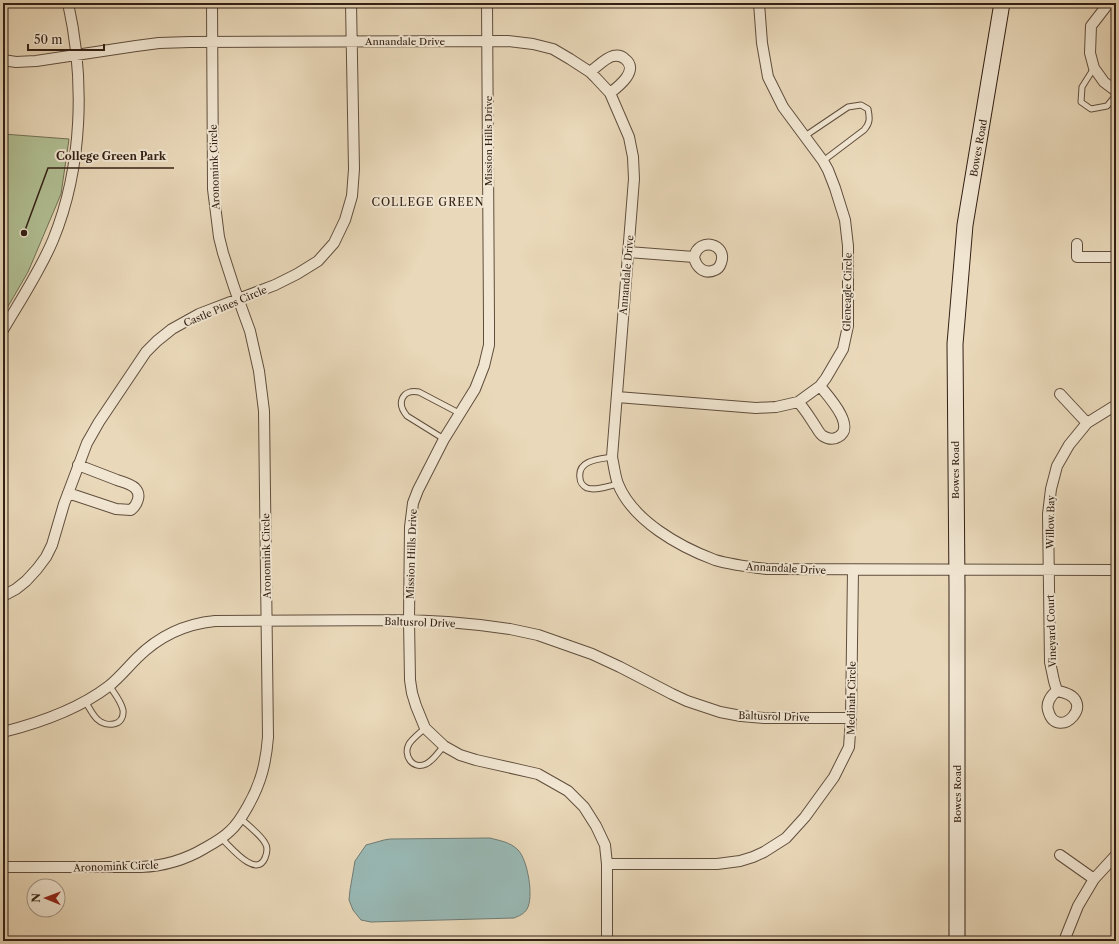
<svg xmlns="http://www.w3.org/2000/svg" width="1119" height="944" font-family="'Libre Caslon Text',serif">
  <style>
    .green { fill: #b1c094; stroke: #727054 }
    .water { fill: #99b9b5; stroke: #707c75 }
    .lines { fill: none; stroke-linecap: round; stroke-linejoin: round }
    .lane-casing { stroke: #604e3d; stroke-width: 7 }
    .street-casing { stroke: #604e3d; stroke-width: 12 }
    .secondary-casing { stroke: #332014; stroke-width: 17 }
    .lane { stroke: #f1e6d2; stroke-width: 5 }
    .street { stroke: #f1e6d2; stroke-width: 10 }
    .secondary { stroke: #f1e6d2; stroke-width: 15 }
    .labels { text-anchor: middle; stroke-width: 4; stroke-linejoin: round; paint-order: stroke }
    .street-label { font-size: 10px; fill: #332014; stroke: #f1e6d2 }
    .neighbourhood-label { font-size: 11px; letter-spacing: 1px; fill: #332014; stroke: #f1e6d2 }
    .leader { fill: none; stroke: #332014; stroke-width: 1.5 }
    .callout-dot { fill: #332014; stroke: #f1e6d2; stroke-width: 1.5 }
    .callout-label { font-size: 11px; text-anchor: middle; font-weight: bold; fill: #332014; stroke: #f1e6d2; stroke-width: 4; stroke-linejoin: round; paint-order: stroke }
  </style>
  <rect width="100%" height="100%" fill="#e9d8b9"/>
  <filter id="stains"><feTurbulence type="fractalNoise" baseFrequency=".005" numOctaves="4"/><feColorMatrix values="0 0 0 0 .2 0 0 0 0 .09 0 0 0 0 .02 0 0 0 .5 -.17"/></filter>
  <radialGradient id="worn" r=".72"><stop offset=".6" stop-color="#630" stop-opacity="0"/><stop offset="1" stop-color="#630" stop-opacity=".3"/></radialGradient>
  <path class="green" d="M3,134L69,139L61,194L28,272L3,315Z"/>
  <path class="water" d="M490,838C501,841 510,842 518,850C528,860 534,898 527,909C524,914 519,916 514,918L371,922L361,920L353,910L349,900L350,890L355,861L366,845L384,840L390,839Z"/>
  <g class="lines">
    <defs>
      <path id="lane" d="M1094,68L1082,87L1081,102L1091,109L1107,106L1116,95
        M805,136L848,107L861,105L868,109C870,119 870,123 864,130L823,161
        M444,439L407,416C396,403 402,389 419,392L459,413
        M612,457C600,459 577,460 580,478C580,482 583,486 587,488C596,491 609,486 618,484
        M85,701C89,707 92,714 97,719C106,728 125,726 123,710C121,701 114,693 109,685
        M425,728C420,733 413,738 409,744C403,755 412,770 426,764C433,761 439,751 444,746
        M222,839C230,846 256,879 265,858C267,853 268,847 265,843C262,837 247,824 241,819"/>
      <path id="street" d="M487,3L489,321V345L484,366L475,389L444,439L418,490L413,503L410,527L409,620L410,680L412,693L416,706L425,728L444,746L460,755L476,760L538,774L568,791L584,807L596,826L605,845L607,864V941
        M1108,4L1091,26L1090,53L1094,68L1104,82L1116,91
        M3,60L16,62L36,61L136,46L159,43L190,42L508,41L533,44L553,49L570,59L590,72L596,78L610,93L629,137L633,157L634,179L612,457C614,466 615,476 618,484C633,521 680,547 715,560C732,565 750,567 767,569L1116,570
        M590,72C597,67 605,58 613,56C618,55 622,56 625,59C640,70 618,87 610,93
        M1077,244V257H1116
        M628,252L694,257C696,267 704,275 715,270C718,269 720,266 721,263C728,244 699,236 694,257
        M3,330C20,301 40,271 53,240C83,167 85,79 68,3
        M1060,394L1087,423
        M617,397L756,408L776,407L798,402L820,386L826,378L843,349L848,326V246L845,220L835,188L828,170L823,161L783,107L768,77L762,43L759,3
        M798,402C805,409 810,418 816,427C818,430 820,434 823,436C828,439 833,440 838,437C857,427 828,396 820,386
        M68,493L116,509L131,510C137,505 142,495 135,488C131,484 123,482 117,480C104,475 91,470 78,465
        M3,596L16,589L26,581L37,569L46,557L52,545L64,504L87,443L99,422L146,352L157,341L172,329L199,314L275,285L297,274L318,261L334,243L345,220L352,196L354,169L351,3
        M1057,691C1051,695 1046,703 1048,710C1057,745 1103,698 1057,691L1054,681L1050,662L1048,514L1051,489L1057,466L1069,445L1087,423L1116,405
        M3,732C39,723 79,709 109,686C119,678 128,667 137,658C159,636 184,624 215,621L409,620L448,622L480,625L510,629L538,635L592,654L620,667L672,694L687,701L720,712L741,716L764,718H851
        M1060,855L1094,879
        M607,864H717L740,861L753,857L764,852L786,838L805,817L834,777L849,747L851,718L853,570
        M3,867H141C164,866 185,860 205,848C214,843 223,838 230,831C238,824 243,815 248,806C261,783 266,763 268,737L264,411L259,371L250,331L234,287L223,253L219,237L213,189L212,3
        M1064,941L1078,906L1094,879L1116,855"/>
      <path id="secondary" d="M957,941V588L955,344L965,225L1002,3"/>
    </defs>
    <use href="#lane" class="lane-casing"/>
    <use href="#street" class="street-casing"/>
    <use href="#secondary" class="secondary-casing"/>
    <use href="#lane" class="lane"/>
    <use href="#street" class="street"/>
    <use href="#secondary" class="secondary"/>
  </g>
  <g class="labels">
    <g class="street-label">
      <text x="405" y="45">Annandale Drive</text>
      <text transform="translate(488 141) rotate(-90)" y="4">Mission Hills Drive</text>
      <text transform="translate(978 148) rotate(-80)" y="4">Bowes Road</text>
      <text transform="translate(214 167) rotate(-92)" y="4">Aronomink Circle</text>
      <text transform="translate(626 275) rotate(-85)" y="4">Annandale Drive</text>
      <text transform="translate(847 292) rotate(-89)" y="4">Gleneagle Circle</text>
      <text transform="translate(225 306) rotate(-23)" y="4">Castle Pines Circle</text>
      <text transform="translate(955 470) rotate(-90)" y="4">Bowes Road</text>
      <text transform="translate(1050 522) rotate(-89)" y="4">Willow Bay</text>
      <text transform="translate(411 554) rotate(-88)" y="4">Mission Hills Drive</text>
      <text transform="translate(266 556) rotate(-91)" y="4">Aronomink Circle</text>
      <text transform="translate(786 568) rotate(3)" y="4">Annandale Drive</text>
      <text transform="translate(420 622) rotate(2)" y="4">Baltusrol Drive</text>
      <text transform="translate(1051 631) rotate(-92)" y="4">Vineyard Court</text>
      <text transform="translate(851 698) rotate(-89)" y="4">Medinah Circle</text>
      <text transform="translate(774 716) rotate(2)" y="4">Baltusrol Drive</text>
      <text transform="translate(957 794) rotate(-90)" y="4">Bowes Road</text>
      <text transform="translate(116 866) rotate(-2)" y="4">Aronomink Circle</text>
    </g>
    <g class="neighbourhood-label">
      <text x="428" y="206">COLLEGE GREEN</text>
    </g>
  </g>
  <path class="leader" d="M24 233L48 168H174"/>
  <circle class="callout-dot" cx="24" cy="233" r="4"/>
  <g class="callout-label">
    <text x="111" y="160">College Green Park</text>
  </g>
  <rect width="1119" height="944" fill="none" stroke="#e9d8b9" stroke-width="16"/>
  <rect x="4" y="4" width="1111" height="936" fill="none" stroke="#332014" stroke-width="2"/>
  <rect x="8" y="8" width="1103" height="928" fill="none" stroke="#332014"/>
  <g transform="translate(46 898) rotate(271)"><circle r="19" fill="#f1e6d2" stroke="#a59786"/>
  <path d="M0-3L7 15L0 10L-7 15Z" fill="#8f2418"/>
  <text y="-6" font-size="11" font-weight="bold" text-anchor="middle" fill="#332014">N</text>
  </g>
  <path d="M28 44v6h76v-6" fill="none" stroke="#332014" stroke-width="2"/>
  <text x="34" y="44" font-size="12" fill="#332014" stroke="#f1e6d2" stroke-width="3" paint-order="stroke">50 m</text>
  <rect width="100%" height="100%" filter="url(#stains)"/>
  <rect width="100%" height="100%" fill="url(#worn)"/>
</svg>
